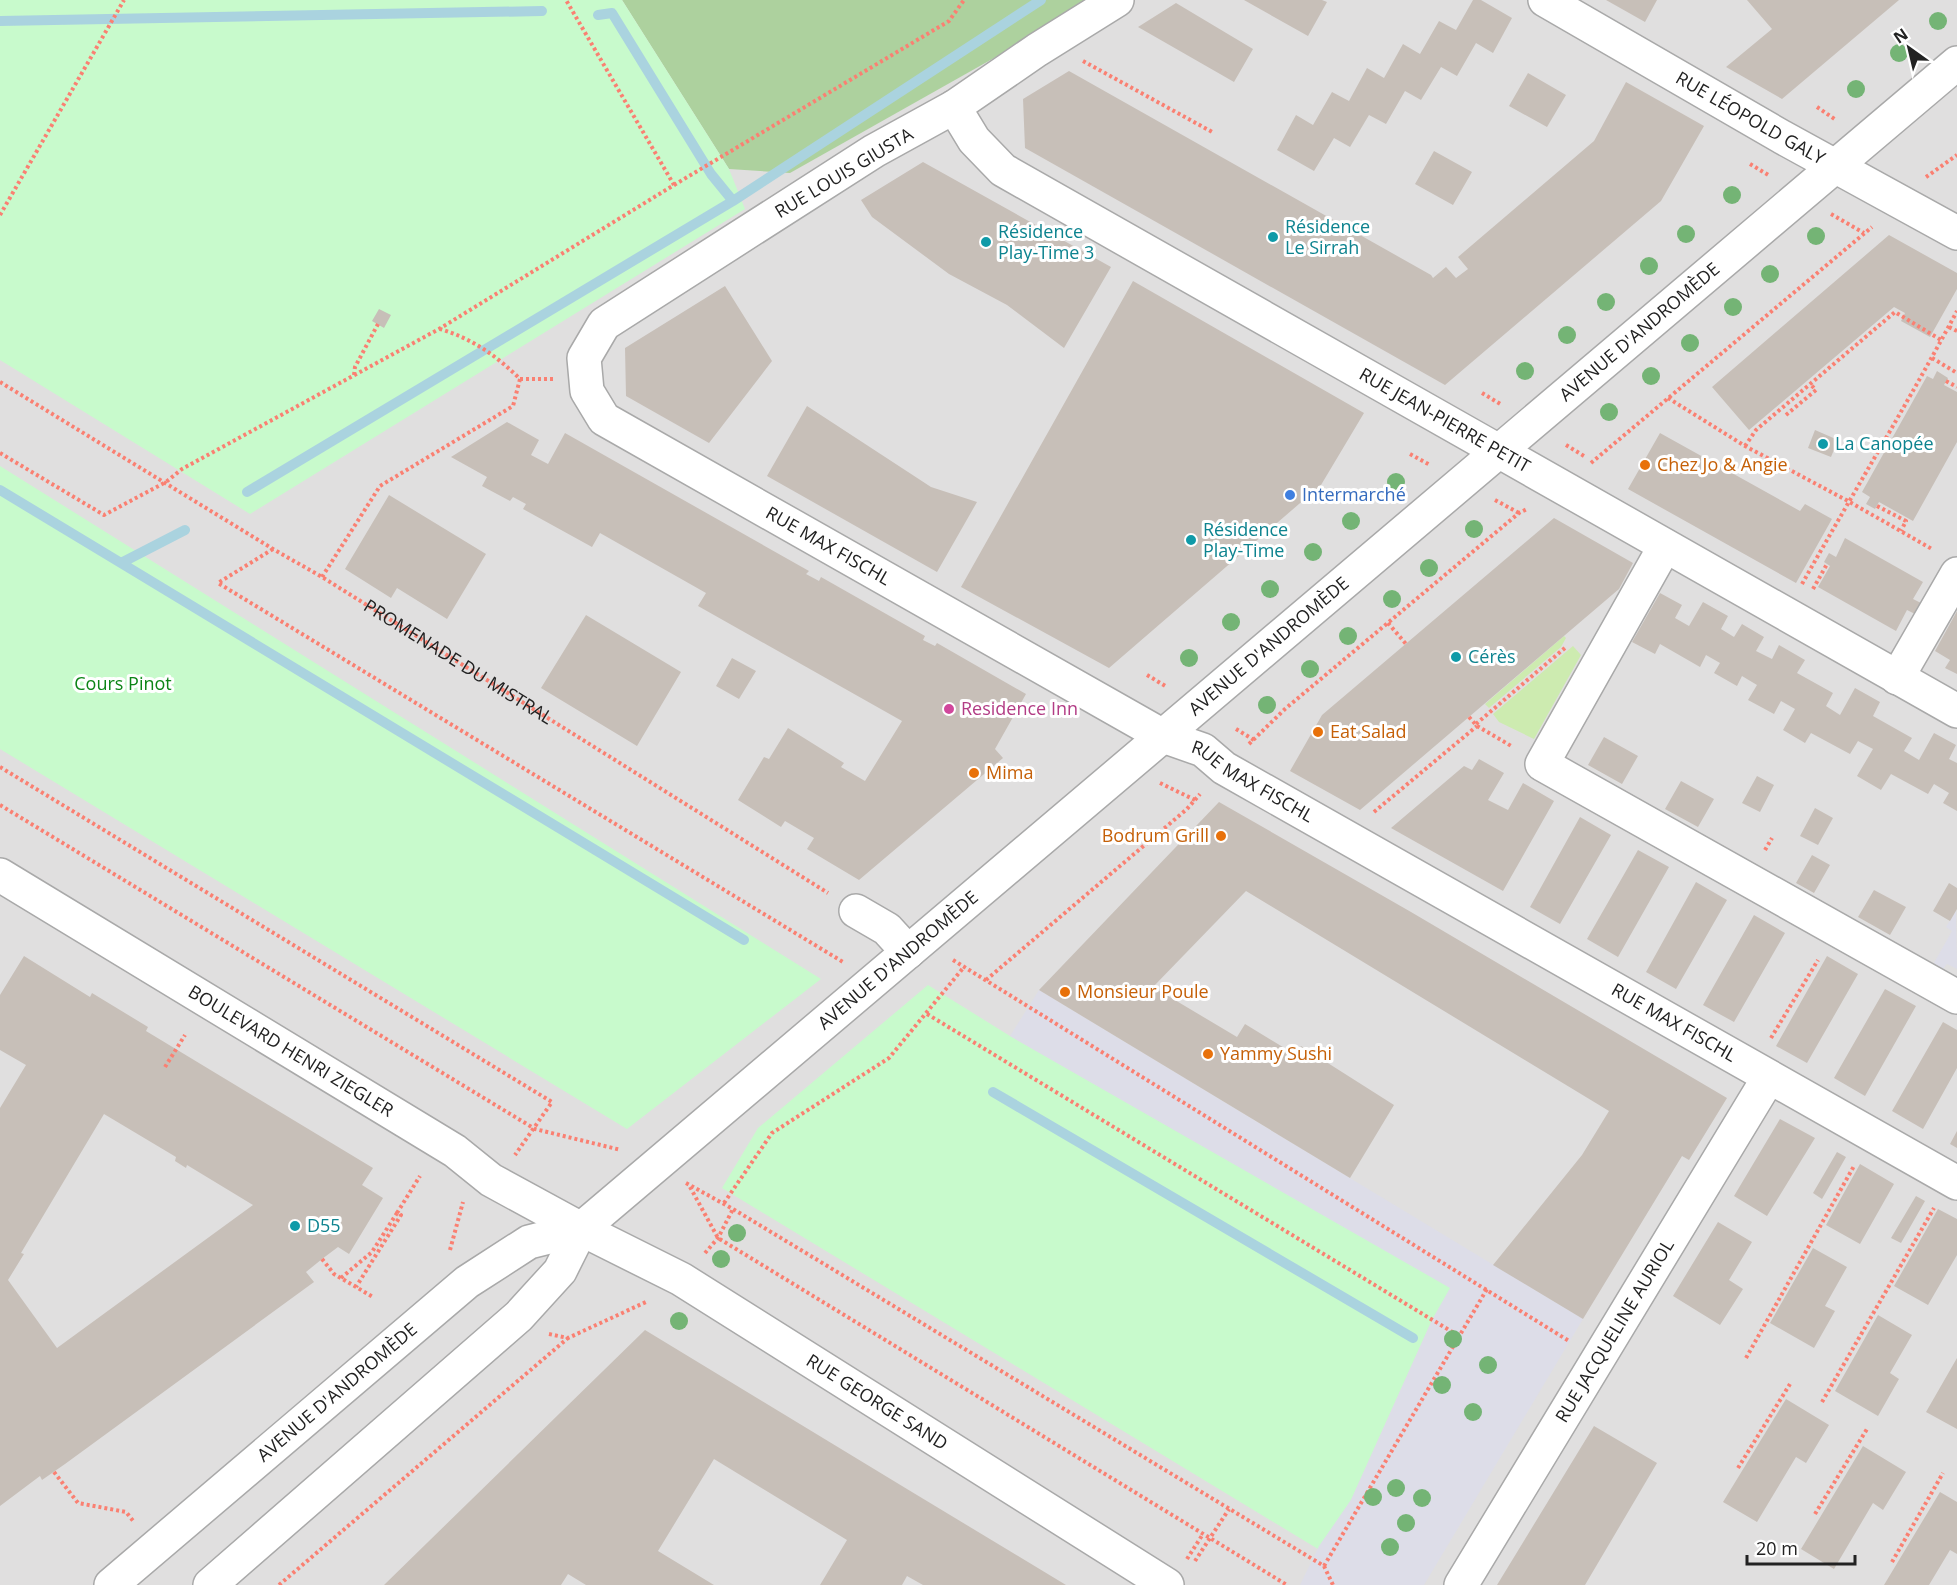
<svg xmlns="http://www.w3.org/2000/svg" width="1957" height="1585" font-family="'Open Sans',sans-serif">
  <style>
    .residential { fill: #e0dfdf }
    .grass { fill: #cdebb0 }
    .forest { fill: #add19e }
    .park { fill: #c8facc }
    .plaza { fill: #dddde8 }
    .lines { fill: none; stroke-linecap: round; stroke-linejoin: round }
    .stream { stroke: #aad3df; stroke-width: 10 }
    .building { fill: #c7bfb8; fill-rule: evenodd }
    .minor-casing { stroke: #a9a9a9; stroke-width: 36 }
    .path { stroke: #fa8072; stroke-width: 4; stroke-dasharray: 3 3; stroke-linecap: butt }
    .minor { stroke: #fff; stroke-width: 33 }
    .tree { fill: #74b475 }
    .culture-dot { fill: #0f9aa8; stroke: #fff; stroke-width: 2 }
    .food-dot { fill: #e8710a; stroke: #fff; stroke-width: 2 }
    .shop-dot { fill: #3f7fe0; stroke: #fff; stroke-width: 2 }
    .hotel-dot { fill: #d1479c; stroke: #fff; stroke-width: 2 }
    .labels { text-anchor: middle; stroke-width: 6; stroke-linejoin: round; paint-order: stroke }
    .street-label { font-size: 18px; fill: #222; stroke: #fff }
    .culture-label { font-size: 18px; fill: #0d838f; stroke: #fff; text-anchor: start }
    .food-label { font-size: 18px; fill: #c56008; stroke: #fff; text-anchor: start }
    .shop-label { font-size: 18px; fill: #366cbe; stroke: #fff; text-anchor: start }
    .park-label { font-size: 18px; fill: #0c8416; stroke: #fff }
    .hotel-label { font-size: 18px; fill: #b23c85; stroke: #fff; text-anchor: start }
  </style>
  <rect width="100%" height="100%" fill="#f2efe9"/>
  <path class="residential" d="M0,0H1957V1585H0Z"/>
  <path class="grass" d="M1564,636L1566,638L1561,647L1489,708L1485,704Z
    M1573,646L1581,655L1534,739L1499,722L1493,714Z"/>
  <path class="forest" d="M622,0H1097L790,173L729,169Z"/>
  <path class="park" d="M0,0H622L729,169L745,209L250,514L0,360Z
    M0,466L821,979L627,1129L0,749Z
    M928,985L1010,1036L1451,1288L1432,1320L1351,1500L1318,1549L722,1188L758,1128Z"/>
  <path class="plaza" d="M1956,911L1957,969L1947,964L1943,969L1934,963L1952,931L1946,927Z
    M1039,990L1583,1319L1424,1585H1300L1319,1546L1351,1500L1432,1320L1450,1288L1010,1036Z"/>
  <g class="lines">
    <path class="stream" d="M598,15L612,13L711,174L733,201
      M0,21L542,11
      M0,490L121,563L185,530
      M247,492L733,201L1041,0
      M121,563L744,940
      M993,1092L1413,1338"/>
  </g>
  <path class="building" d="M1244,0H1322L1327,2L1308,36Z
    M1473,0H1481L1512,18L1493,53L1476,43L1457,76L1441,67L1421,100L1405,91L1386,124L1369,115L1350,147L1334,138L1314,171L1277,150L1296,115L1313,125L1332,92L1349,101L1367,68L1384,78L1403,44L1420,54L1439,21L1456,30Z
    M1606,0H1657L1645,22Z
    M1747,0H1899L1782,99L1726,67L1772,29Z
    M1176,3L1253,49L1234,82L1138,27Z
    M1069,71L1431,275L1433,278L1446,267L1456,278L1468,269L1458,257L1594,141L1626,82L1704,126L1661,201L1445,385L1025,148L1023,99Z
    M1528,73L1566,95L1547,127L1509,106Z
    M1434,151L1472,172L1453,205L1415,184Z
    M923,162L1111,267L1064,348L1007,305L949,274L872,217L861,200Z
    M1889,235L1957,273V289L1930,337L1901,321L1905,313L1894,307L1749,430L1712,387Z
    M1133,281L1364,413L1321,485L1109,668L961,587Z
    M725,286L772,361L709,443L626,396L625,348Z
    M379,309L391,315L384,328L372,321Z
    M1937,371L1948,378L1944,385L1957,392V442L1913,521L1879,502L1875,509L1866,504L1870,497L1862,492L1927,376L1933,379Z
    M807,406L931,487L977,502L937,572L767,476Z
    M507,422L539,440L531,455L548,464L565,433L809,571L806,574L819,581L821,577L925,636L923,640L935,646L937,643L1026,694L995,749L1003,758L859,880L807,849L814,838L785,821L781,827L738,800L764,757L769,759L788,728L844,763L841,767L865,781L902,721L698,606L706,593L600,533L592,547L523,509L526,504L513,497L510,501L482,486L487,477L451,457Z
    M1815,430L1838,440L1831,457L1808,448Z
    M1660,433L1800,511L1805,504L1832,519L1796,583L1628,489Z
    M389,495L486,554L447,619L397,588L391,598L345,569Z
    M1554,518L1633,563L1619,589L1360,810L1290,771L1322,715Z
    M1845,538L1923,582L1913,599L1921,603L1915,614L1907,610L1896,631L1818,587L1830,566L1824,562L1829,553L1836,557Z
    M1660,593L1682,605L1675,618L1689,626L1703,602L1728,616L1721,629L1734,637L1742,624L1764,637L1756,651L1772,659L1779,645L1805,660L1797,673L1833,693L1826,706L1840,715L1855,688L1880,702L1873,716L1912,738L1904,751L1919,760L1934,733L1956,745L1949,759L1957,763V811L1943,803L1949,793L1934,784L1928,794L1891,774L1881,790L1857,776L1873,749L1858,741L1850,754L1811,733L1805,743L1783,730L1795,709L1781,701L1774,714L1748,700L1757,685L1742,676L1737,686L1714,673L1720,663L1706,655L1700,667L1660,644L1655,654L1632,642Z
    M1957,611V674L1945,668L1950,660L1935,651Z
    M586,615L681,672L637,746L541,688Z
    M732,658L756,671L739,699L716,686Z
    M1604,737L1638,756L1622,784L1588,765Z
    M1479,759L1504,773L1488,800L1508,810L1523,783L1554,801L1503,891L1391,828L1464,766L1472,770Z
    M1757,776L1774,785L1760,812L1742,803Z
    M1681,781L1714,799L1698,827L1665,809Z
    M1219,802L1411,912L1727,1098L1689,1160L1682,1156L1583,1319L1493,1265L1582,1155L1609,1111L1246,891L1153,987L1237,1037L1245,1024L1296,1055L1301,1046L1394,1105L1350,1178L1039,990Z
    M1815,808L1833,818L1818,845L1800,836Z
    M1580,817L1611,835L1560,924L1530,907Z
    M1638,850L1669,867L1618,957L1587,939Z
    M1812,855L1830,865L1814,893L1796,883Z
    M1696,882L1727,900L1676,989L1646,972Z
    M1949,883L1957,888V909L1950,921L1933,911Z
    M1874,890L1906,907L1890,935L1858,917Z
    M1754,915L1785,933L1734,1022L1703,1005Z
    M24,956L90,997L92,993L148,1027L146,1031L373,1168L362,1185L383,1198L349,1254L338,1247L322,1259L306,1272L314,1282L65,1464L42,1480L40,1476L0,1506V1108L26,1065L0,1050V995ZM104,1114L176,1157L175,1161L186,1168L187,1165L253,1205L57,1348L8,1280L24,1254L21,1253Z
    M1827,956L1858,974L1807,1063L1776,1046Z
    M1885,989L1916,1006L1865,1096L1834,1078Z
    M1943,1022L1957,1030V1068L1923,1129L1892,1111Z
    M1780,1119L1815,1138L1767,1216L1734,1196Z
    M1957,1131V1148L1950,1144Z
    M1837,1152L1846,1157L1822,1199L1813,1193Z
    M1860,1164L1894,1184L1860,1244L1826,1225Z
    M1916,1196L1925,1201L1901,1243L1891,1238Z
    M1938,1209L1957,1219V1255L1928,1305L1894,1286Z
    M1718,1222L1752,1242L1729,1280L1743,1289L1720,1325L1673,1296Z
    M1813,1248L1847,1267L1825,1306L1835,1311L1814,1348L1770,1323Z
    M1878,1315L1912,1335L1890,1373L1899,1379L1878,1416L1835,1391Z
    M645,1330L907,1489L1066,1585H923L907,1576L902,1585H820L847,1540L714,1459L658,1551L714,1585H586L568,1574L561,1585H384Z
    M1957,1358V1429L1926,1412Z
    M1786,1399L1829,1425L1806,1463L1796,1457L1757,1522L1723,1502Z
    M1594,1426L1657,1463L1585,1585H1497Z
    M1863,1446L1906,1472L1883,1510L1873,1503L1834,1569L1801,1549Z
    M1940,1492L1957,1502V1554L1950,1550L1929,1585H1884Z"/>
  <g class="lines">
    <defs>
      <g id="minor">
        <path id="s2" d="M1117,0L1037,50L954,107L874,151L604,324L584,358L587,391L604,419L1163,736L1203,750L1224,768L1957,1183"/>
        <path id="s3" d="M1545,0L1782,137L1957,233"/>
        <path id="s4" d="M954,107L974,140L1003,170L1957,711"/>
        <path d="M1665,546L1542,764L1957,997"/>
        <path d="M1897,678L1957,574"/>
        <path id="s5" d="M0,875L455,1151L491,1180L581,1229L681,1279L1167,1585"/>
        <path d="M856,911L887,929L908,952"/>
        <path id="s6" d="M111,1585L467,1282L529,1242L581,1229"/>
        <path id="s7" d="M210,1585L519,1316L560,1271L581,1229L1957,63"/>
        <path id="s8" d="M1461,1585L1769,1077"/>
      </g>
    </defs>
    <use href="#minor" class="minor-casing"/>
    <g class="path">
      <path d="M1083,61L1214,133"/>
      <path d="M1817,107L1836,120"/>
      <path d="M1750,164L1770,176"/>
      <path d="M1926,177L1957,155"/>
      <path d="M674,185L949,21L964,0"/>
      <path d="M1831,214L1864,233"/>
      <path d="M0,215L124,0"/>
      <path d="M1949,327L1957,331"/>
      <path d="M1932,358L1957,373"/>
      <path d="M354,375L355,367L378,324"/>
      <path d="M520,379H553"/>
      <path d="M1946,381L1957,387"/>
      <path id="s1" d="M0,382L273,549L322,577L828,893"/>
      <path d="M1482,393L1502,405"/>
      <path d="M1668,398L1745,446L1848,501L1932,549"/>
      <path d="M1786,415L1816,390L1810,384"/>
      <path d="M1566,445L1584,456"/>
      <path d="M1745,446L1756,430L1895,312L1941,340"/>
      <path d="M0,453L104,515L166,482L182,469L439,329L674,185L566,0"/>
      <path d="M1410,454L1430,465"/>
      <path d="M1591,463L1872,227"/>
      <path d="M1495,500L1519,513"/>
      <path d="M1877,506L1906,521L1901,531"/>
      <path d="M273,549L218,583L843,962"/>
      <path d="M322,577L380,486L513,406L520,379C497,356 471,338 440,329"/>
      <path d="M1802,584C1853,493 1908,403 1957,311"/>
      <path d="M1813,589L1827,564"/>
      <path d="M1388,623L1406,644"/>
      <path d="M1147,675L1167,687"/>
      <path d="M1469,717L1477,726L1513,747"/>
      <path d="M1476,724L1566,647"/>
      <path d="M1236,729L1254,740"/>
      <path d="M1249,744L1285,709L1519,513L1527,509"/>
      <path d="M0,767L552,1102L515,1155"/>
      <path d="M1160,783L1195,800"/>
      <path d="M0,805L535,1129L621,1150"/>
      <path d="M1374,812L1477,726"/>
      <path d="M1765,850L1772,838"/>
      <path d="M953,960L1569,1341"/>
      <path d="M986,980L1187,809L1200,794"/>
      <path d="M927,1014L1459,1336"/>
      <path d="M1771,1038L1818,960"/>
      <path d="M165,1067L185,1035"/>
      <path d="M686,1183L733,1209L1324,1566L1333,1585"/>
      <path d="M690,1187L718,1238L1287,1585"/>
      <path d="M724,1203L772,1133L889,1058L964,967"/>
      <path d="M397,1213L420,1176"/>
      <path d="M450,1250L463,1202"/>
      <path d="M705,1253L718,1238L733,1209"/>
      <path d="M322,1259L334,1274L373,1297"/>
      <path d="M341,1278L372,1252L397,1213L401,1215L356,1287"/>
      <path d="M549,1334L568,1338L646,1302"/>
      <path d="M1746,1358L1854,1166"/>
      <path d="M1822,1402L1934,1208"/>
      <path d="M1738,1468L1790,1384"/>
      <path d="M54,1472L78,1503L126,1512L134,1522"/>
      <path d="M1815,1514L1867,1429"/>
      <path d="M1187,1559L1203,1534"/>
      <path d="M1195,1561L1229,1509"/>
      <path d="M1892,1562L1943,1473"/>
      <path d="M1324,1566L1487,1289"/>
      <path d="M279,1585L568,1338"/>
    </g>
    <use href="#minor" class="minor"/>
  </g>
  <g class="tree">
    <circle cx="1938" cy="21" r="9"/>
    <circle cx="1899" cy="53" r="9"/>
    <circle cx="1856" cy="89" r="9"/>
    <circle cx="1732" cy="195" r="9"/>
    <circle cx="1686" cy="234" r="9"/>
    <circle cx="1816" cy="236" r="9"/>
    <circle cx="1649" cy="266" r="9"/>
    <circle cx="1770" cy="274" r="9"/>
    <circle cx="1606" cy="302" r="9"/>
    <circle cx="1733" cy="307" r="9"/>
    <circle cx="1567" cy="335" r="9"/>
    <circle cx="1690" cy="343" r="9"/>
    <circle cx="1525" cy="371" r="9"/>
    <circle cx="1651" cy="376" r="9"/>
    <circle cx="1609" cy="412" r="9"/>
    <circle cx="1396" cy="482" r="9"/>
    <circle cx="1351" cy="521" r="9"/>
    <circle cx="1474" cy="529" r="9"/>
    <circle cx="1313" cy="552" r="9"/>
    <circle cx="1429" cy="568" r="9"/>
    <circle cx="1270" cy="589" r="9"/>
    <circle cx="1392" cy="599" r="9"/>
    <circle cx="1231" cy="622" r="9"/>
    <circle cx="1348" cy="636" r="9"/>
    <circle cx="1189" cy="658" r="9"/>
    <circle cx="1310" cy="669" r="9"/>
    <circle cx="1267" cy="705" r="9"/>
    <circle cx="737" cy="1233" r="9"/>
    <circle cx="721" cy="1259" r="9"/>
    <circle cx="679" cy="1321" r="9"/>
    <circle cx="1453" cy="1339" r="9"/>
    <circle cx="1488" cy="1365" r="9"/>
    <circle cx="1442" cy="1385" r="9"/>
    <circle cx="1473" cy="1412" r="9"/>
    <circle cx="1396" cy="1488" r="9"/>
    <circle cx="1373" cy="1497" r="9"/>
    <circle cx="1422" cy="1498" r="9"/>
    <circle cx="1406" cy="1523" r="9"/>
    <circle cx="1390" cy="1547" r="9"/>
  </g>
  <g class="culture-dot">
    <circle cx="1273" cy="237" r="6"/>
    <circle cx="986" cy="242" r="6"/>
    <circle cx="1823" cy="444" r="6"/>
    <circle cx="1191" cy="540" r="6"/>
    <circle cx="1456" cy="657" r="6"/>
    <circle cx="295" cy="1226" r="6"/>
  </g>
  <g class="food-dot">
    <circle cx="1645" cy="465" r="6"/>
    <circle cx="1318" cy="732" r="6"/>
    <circle cx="974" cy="773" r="6"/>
    <circle cx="1221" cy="836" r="6"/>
    <circle cx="1065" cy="992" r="6"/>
    <circle cx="1208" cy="1054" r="6"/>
  </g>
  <circle class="shop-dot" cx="1290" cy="495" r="6"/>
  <circle class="hotel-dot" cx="949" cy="709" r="6"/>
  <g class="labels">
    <g class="street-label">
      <text dy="6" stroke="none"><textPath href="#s3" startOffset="237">RUE LÉOPOLD GALY</textPath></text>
      <text transform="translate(844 173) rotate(-31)" y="6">RUE LOUIS GIUSTA</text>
      <text dy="6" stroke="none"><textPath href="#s7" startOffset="1905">AVENUE D'ANDROMÈDE</textPath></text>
      <text dy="6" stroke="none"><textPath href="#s4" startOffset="588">RUE JEAN-PIERRE PETIT</textPath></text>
      <text dy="6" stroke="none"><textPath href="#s2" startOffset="970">RUE MAX FISCHL</textPath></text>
      <text dy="6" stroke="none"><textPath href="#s7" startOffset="1419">AVENUE D'ANDROMÈDE</textPath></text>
      <text dy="6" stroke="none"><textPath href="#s1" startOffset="537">PROMENADE DU MISTRAL</textPath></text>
      <text dy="6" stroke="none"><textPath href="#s2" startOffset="1456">RUE MAX FISCHL</textPath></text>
      <text dy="6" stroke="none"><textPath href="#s7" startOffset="933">AVENUE D'ANDROMÈDE</textPath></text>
      <text dy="6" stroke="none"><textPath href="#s2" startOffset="1942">RUE MAX FISCHL</textPath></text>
      <text dy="6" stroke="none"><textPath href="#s5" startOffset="340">BOULEVARD HENRI ZIEGLER</textPath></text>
      <text dy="6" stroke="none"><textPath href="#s8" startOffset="297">RUE JACQUELINE AURIOL</textPath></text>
      <text dy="6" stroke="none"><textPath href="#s6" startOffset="297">AVENUE D'ANDROMÈDE</textPath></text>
      <text dy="6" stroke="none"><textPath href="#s5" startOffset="1024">RUE GEORGE SAND</textPath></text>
    </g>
    <g class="culture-label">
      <text x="1285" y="233">Résidence<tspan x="1285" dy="21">Le Sirrah</tspan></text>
      <text x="998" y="238">Résidence<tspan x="998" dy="21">Play-Time 3</tspan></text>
      <text x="1835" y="450">La Canopée</text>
      <text x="1203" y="536">Résidence<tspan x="1203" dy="21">Play-Time</tspan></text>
      <text x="1468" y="663">Cérès</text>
      <text x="307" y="1232">D55</text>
    </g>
    <g class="food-label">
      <text x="1657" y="471">Chez Jo &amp; Angie</text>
      <text x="1330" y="738">Eat Salad</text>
      <text x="986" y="779">Mima</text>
      <text x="1209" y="842" text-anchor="end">Bodrum Grill</text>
      <text x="1077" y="998">Monsieur Poule</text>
      <text x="1220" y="1060">Yammy Sushi</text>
    </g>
    <g class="shop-label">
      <text x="1302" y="501">Intermarché</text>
    </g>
    <g class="park-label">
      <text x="123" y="690">Cours Pinot</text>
    </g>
    <g class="hotel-label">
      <text x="961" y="715">Residence Inn</text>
    </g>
  </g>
  <g transform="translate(1909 48) rotate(326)" stroke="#ffffff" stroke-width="4.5" paint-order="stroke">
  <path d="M0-4.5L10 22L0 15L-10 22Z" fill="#222222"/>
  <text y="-9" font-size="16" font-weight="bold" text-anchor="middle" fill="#222222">N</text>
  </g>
  <path d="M1747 1555v9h108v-9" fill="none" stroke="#222222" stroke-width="3"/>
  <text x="1756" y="1555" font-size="18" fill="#222222" stroke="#ffffff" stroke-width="4.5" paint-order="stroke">20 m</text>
</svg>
